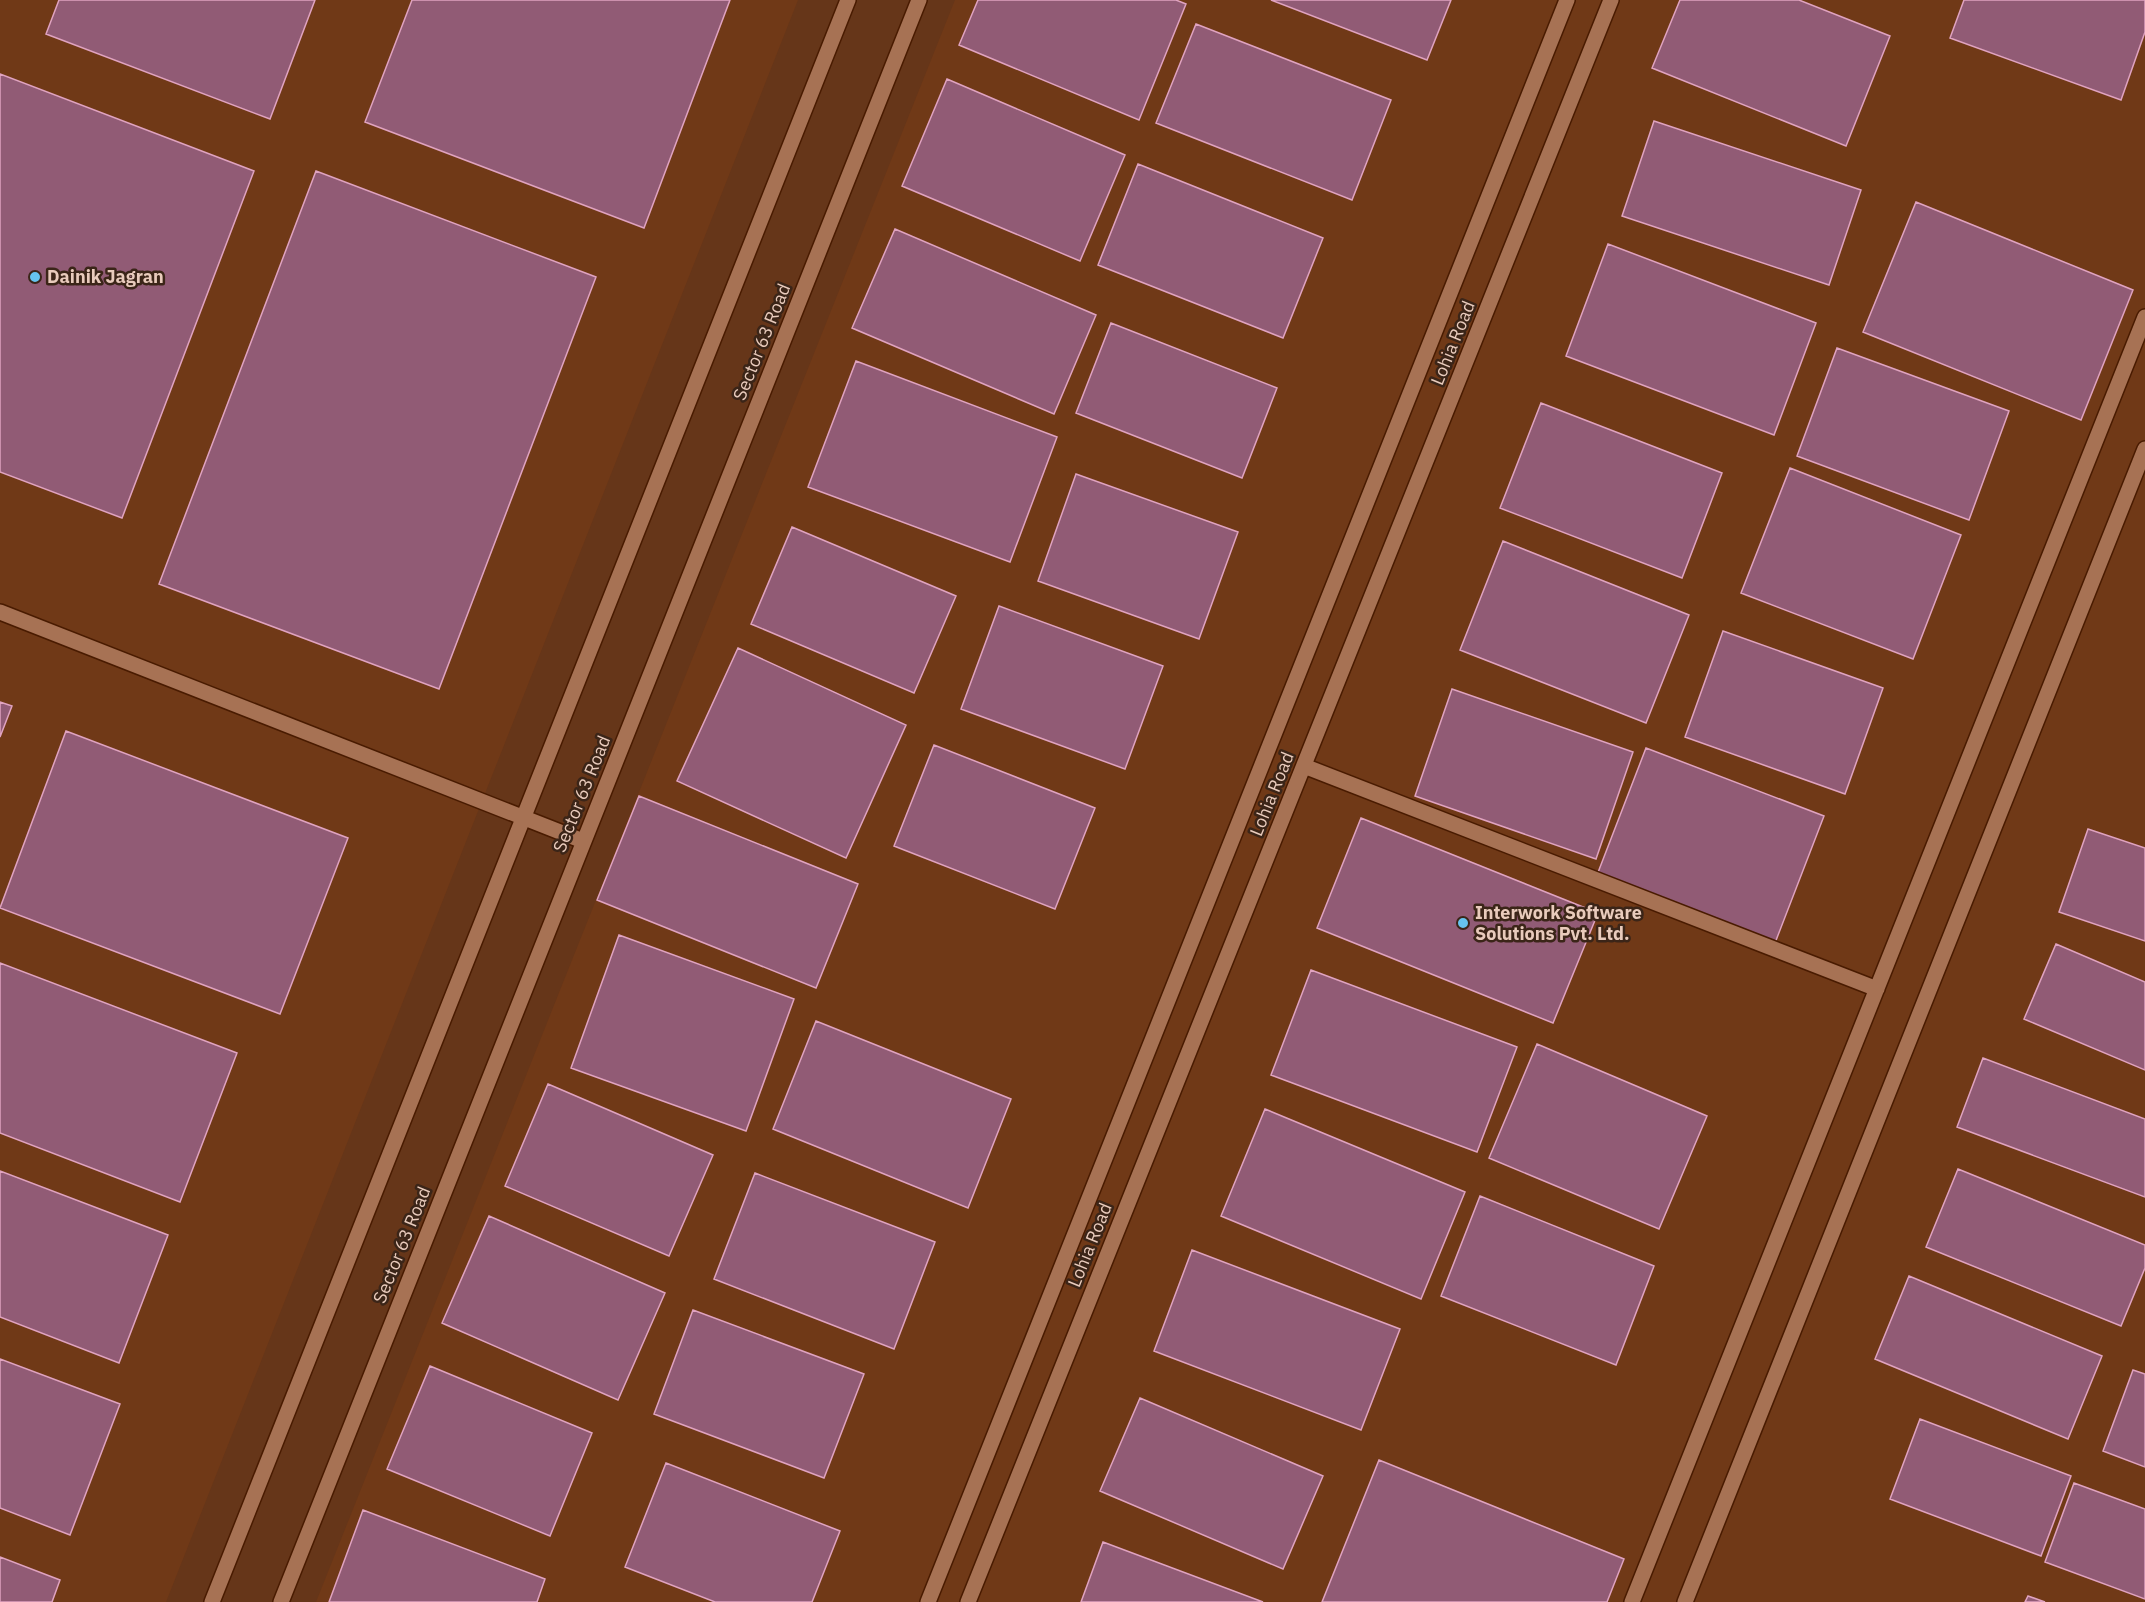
<svg xmlns="http://www.w3.org/2000/svg" width="2145" height="1602" font-family="'IBM Plex Sans',sans-serif">
  <style>
    .built { fill: #703917 }
    .building { fill: #915b75; stroke: #e0a3c0; stroke-width: 1.5 }
    .lines { fill: none; stroke-linecap: round; stroke-linejoin: round }
    .minor-casing { stroke: #491b00; stroke-width: 18 }
    .minor { stroke: #a77254; stroke-width: 15 }
    .poi-dot { fill: #66c4ef; stroke: #3b2518; stroke-width: 2 }
    .labels { text-anchor: middle; stroke-width: 5; stroke-linejoin: round; paint-order: stroke }
    .poi-label { font-size: 18px; font-weight: bold; fill: #e9cbbc; stroke: #3b2518; text-anchor: start }
    .street-label { font-size: 18px; fill: #e9cbbc; stroke: #3b2518 }
  </style>
  <rect width="100%" height="100%" fill="#663619"/>
  <path class="built" d="M0,0H798L166,1602H0Z
    M955,0H2145V1602H316Z"/>
  <path class="building" d="M59,0H315L270,119L46,34Z
    M412,0H730L644,228L365,122Z
    M978,0H1176L1186,4L1139,120L959,45Z
    M1271,0H1451L1427,60Z
    M1680,0H1799L1890,36L1846,146L1652,68Z
    M1964,0H2145V32L2121,100L1950,38Z
    M1196,24L1391,100L1352,200L1156,123Z
    M0,74L254,171L122,518L0,472Z
    M947,79L1125,155L1080,261L902,186Z
    M1654,121L1861,190L1829,285L1622,216Z
    M1138,164L1323,238L1283,338L1098,265Z
    M316,171L596,277L439,689L159,584Z
    M1916,202L2133,290L2081,420L1863,332Z
    M895,229L1096,315L1054,414L852,328Z
    M1608,244L1816,323L1774,435L1566,356Z
    M1111,323L1277,388L1242,478L1076,413Z
    M1837,348L2009,411L1969,520L1797,456Z
    M856,361L1057,437L1010,562L808,487Z
    M1541,403L1722,473L1682,578L1500,508Z
    M1790,468L1961,535L1913,659L1741,593Z
    M1076,474L1238,532L1199,639L1038,581Z
    M792,527L956,596L914,693L751,624Z
    M1503,541L1689,615L1646,723L1460,650Z
    M999,606L1163,666L1125,769L961,709Z
    M1723,631L1883,688L1845,794L1685,737Z
    M738,648L906,725L846,858L677,781Z
    M1452,689L1633,752L1596,859L1415,796Z
    M0,702L12,706L0,737Z
    M66,731L348,838L280,1014L0,908Z
    M934,745L1095,808L1055,909L894,846Z
    M1646,748L1824,816L1775,943L1597,875Z
    M639,796L858,884L816,988L597,900Z
    M1361,818L1598,913L1553,1023L1317,928Z
    M2088,829L2145,848V941L2059,912Z
    M619,935L794,999L746,1131L571,1068Z
    M2056,944L2145,982V1070L2024,1019Z
    M0,963L237,1053L180,1202L0,1133Z
    M1311,970L1517,1047L1477,1152L1271,1075Z
    M816,1021L1011,1099L968,1208L773,1129Z
    M1537,1044L1707,1116L1659,1229L1489,1158Z
    M1983,1058L2145,1119V1197L1957,1127Z
    M548,1084L713,1155L669,1256L505,1186Z
    M1265,1109L1465,1192L1421,1299L1221,1216Z
    M1958,1169L2145,1245V1268L2121,1326L1926,1247Z
    M0,1171L168,1235L119,1363L0,1317Z
    M755,1173L935,1242L894,1349L714,1279Z
    M1480,1196L1654,1266L1616,1365L1441,1296Z
    M489,1216L665,1293L618,1400L442,1323Z
    M1192,1250L1400,1329L1361,1430L1154,1351Z
    M1909,1276L2102,1356L2068,1439L1875,1359Z
    M693,1310L864,1374L824,1478L654,1414Z
    M0,1359L120,1404L70,1535L0,1508Z
    M430,1366L592,1433L550,1536L387,1469Z
    M2133,1370L2145,1374V1467L2103,1451Z
    M1140,1398L1323,1476L1283,1569L1100,1491Z
    M1920,1419L2071,1476L2041,1556L1890,1499Z
    M1379,1460L1624,1559L1607,1602H1322Z
    M666,1463L840,1531L812,1602H715L625,1567Z
    M2074,1483L2145,1509V1599L2045,1562Z
    M363,1510L545,1579L537,1602H329Z
    M1103,1542L1263,1602H1081Z
    M0,1557L60,1580L52,1602H0Z
    M2028,1596L2045,1602H2025Z"/>
  <g class="lines">
    <defs>
      <path id="minor" d="M0,612L583,841
        M1304,766L1877,989
        M212,1602L848,0
        M281,1602L919,0
        M928,1602L1567,0
        M968,1602L1611,0
        M1632,1602L2145,317
        M1685,1602L2145,449"/>
    </defs>
    <use href="#minor" class="minor-casing"/>
    <use href="#minor" class="minor"/>
  </g>
  <g class="poi-dot">
    <circle cx="35" cy="277" r="6"/>
    <circle cx="1463" cy="923" r="6"/>
  </g>
  <g class="labels">
    <g class="poi-label">
      <text x="47" y="283">Dainik Jagran</text>
      <text x="1475" y="919">Interwork Software<tspan x="1475" dy="21">Solutions Pvt. Ltd.</tspan></text>
    </g>
    <g class="street-label">
      <text transform="translate(762 342) rotate(-68)" y="6">Sector 63 Road</text>
      <text transform="translate(1453 343) rotate(-68)" y="6">Lohia Road</text>
      <text transform="translate(582 794) rotate(-68)" y="6">Sector 63 Road</text>
      <text transform="translate(1272 794) rotate(-68)" y="6">Lohia Road</text>
      <text transform="translate(402 1245) rotate(-68)" y="6">Sector 63 Road</text>
      <text transform="translate(1090 1245) rotate(-68)" y="6">Lohia Road</text>
    </g>
  </g>
</svg>
